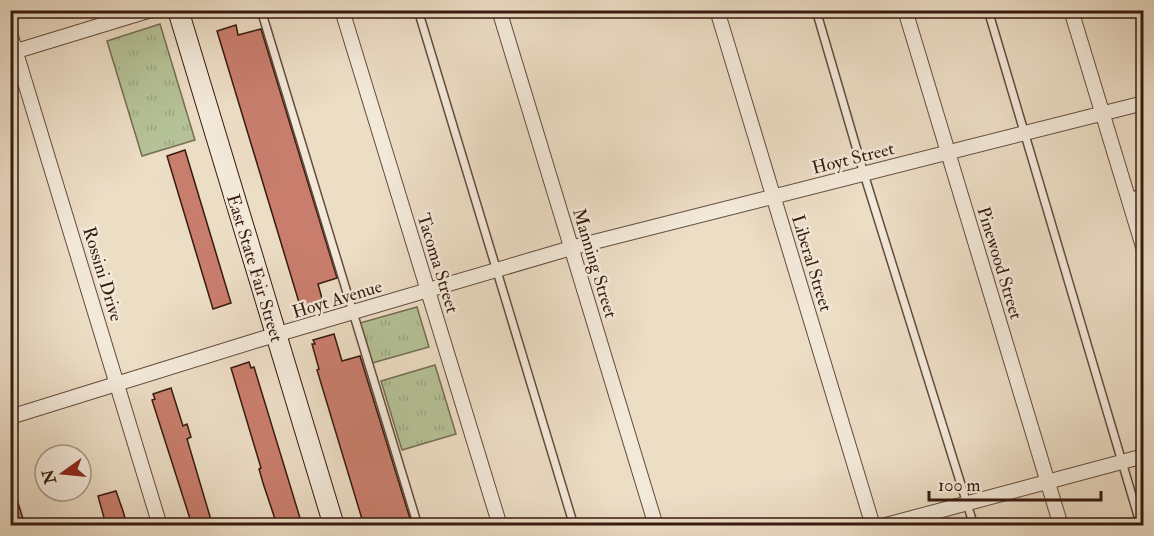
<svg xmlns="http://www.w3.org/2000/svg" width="1154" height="536" font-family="'IM FELL Double Pica',serif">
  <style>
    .grass { fill: url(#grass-tufts); stroke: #766e53; stroke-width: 1.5 }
    .building { fill: #c97e6d; stroke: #371a0f; stroke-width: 1.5 }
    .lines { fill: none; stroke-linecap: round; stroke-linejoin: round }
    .lane-casing { stroke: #644b3c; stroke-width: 10 }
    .street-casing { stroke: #644b3c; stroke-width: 16 }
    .secondary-casing { stroke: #371a0f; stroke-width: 22 }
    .lane { stroke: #f3e9d9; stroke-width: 7 }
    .street { stroke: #f3e9d9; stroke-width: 14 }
    .secondary { stroke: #f3e9d9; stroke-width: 20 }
    .labels { text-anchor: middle; stroke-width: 5; stroke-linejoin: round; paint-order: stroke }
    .street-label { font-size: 18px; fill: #371a0f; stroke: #f3e9d9 }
  </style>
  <defs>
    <pattern id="grass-tufts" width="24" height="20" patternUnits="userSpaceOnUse" patternTransform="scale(1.5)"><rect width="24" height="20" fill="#b5c297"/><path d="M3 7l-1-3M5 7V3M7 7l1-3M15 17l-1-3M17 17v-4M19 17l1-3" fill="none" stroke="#9ca681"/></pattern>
  </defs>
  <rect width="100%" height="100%" fill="#ecddc5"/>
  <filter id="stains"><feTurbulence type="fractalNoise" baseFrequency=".00333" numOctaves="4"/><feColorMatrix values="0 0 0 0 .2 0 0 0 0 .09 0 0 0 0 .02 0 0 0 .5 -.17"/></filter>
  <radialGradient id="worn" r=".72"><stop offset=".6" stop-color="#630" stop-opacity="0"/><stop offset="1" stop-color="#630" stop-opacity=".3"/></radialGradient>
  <path class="grass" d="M160,24L195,140L142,156L107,41Z
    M417,307L429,347L372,363L360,323Z
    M435,365L456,434L402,450L381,381Z"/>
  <path class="building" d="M236,25L238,35L261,29L337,278L318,284L323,302L301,309L217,31Z
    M185,150L231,303L213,309L167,156Z
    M334,334L342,361L360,356L412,525H367L365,518L362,519L317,370L319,369L312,344H315L313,340Z
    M249,362L251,368L254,367L300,518L298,519L300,525H277L263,483L259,469L261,468L231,368Z
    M171,388L183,426L187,424L191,437L187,439L211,520L192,525L152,400L155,399L153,394Z
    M13,487L25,525H10V488Z
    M116,491L123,511L127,525H106L98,496Z"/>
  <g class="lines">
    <defs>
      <path id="lane" d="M261,10L418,526
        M418,10L574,526
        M816,10L864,174L974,526
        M988,10L1141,526
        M1127,197L1144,193"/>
      <path id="street" d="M342,10L500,526
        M499,10L656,526
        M717,10L873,526
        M905,10L1061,526
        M1071,10L1144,250
        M10,33L160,526
        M10,53L151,10
        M10,417L258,340L578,246L1144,103
        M882,526L1144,456"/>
      <path id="secondary" d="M178,10L334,526"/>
    </defs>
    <use href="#lane" class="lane-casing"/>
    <use href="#street" class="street-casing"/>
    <use href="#secondary" class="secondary-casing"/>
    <use href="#lane" class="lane"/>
    <use href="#street" class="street"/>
    <use href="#secondary" class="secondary"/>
  </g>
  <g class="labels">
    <g class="street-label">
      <text transform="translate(853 158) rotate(-14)" y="6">Hoyt Street</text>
      <text transform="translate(438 263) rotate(73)" y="6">Tacoma Street</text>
      <text transform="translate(595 263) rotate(73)" y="6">Manning Street</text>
      <text transform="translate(812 263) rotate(73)" y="6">Liberal Street</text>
      <text transform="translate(1000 263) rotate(73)" y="6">Pinewood Street</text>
      <text transform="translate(255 268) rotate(73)" y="6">East State Fair Street</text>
      <text transform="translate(103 274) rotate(73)" y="6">Rossini Drive</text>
      <text transform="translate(337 299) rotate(-17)" y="6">Hoyt Avenue</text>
    </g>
  </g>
  <rect width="1154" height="536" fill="none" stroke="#ecddc5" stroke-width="36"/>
  <rect x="12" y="12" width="1130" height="512" fill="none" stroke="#371a0f" stroke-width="3"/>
  <rect x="18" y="18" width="1118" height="500" fill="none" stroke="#371a0f" stroke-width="1.5"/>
  <g transform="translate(63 473) rotate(255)"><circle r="28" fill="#f3e9d9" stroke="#a89688" stroke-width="1.5"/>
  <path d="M0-4.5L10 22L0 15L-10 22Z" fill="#8f2418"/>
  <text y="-9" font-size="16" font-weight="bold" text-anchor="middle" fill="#371a0f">N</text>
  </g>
  <path d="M929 491v9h172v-9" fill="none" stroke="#371a0f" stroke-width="3"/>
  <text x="938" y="491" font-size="18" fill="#371a0f" stroke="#f3e9d9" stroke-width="4.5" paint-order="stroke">100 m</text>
  <rect width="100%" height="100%" filter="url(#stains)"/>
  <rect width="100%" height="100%" fill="url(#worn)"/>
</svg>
